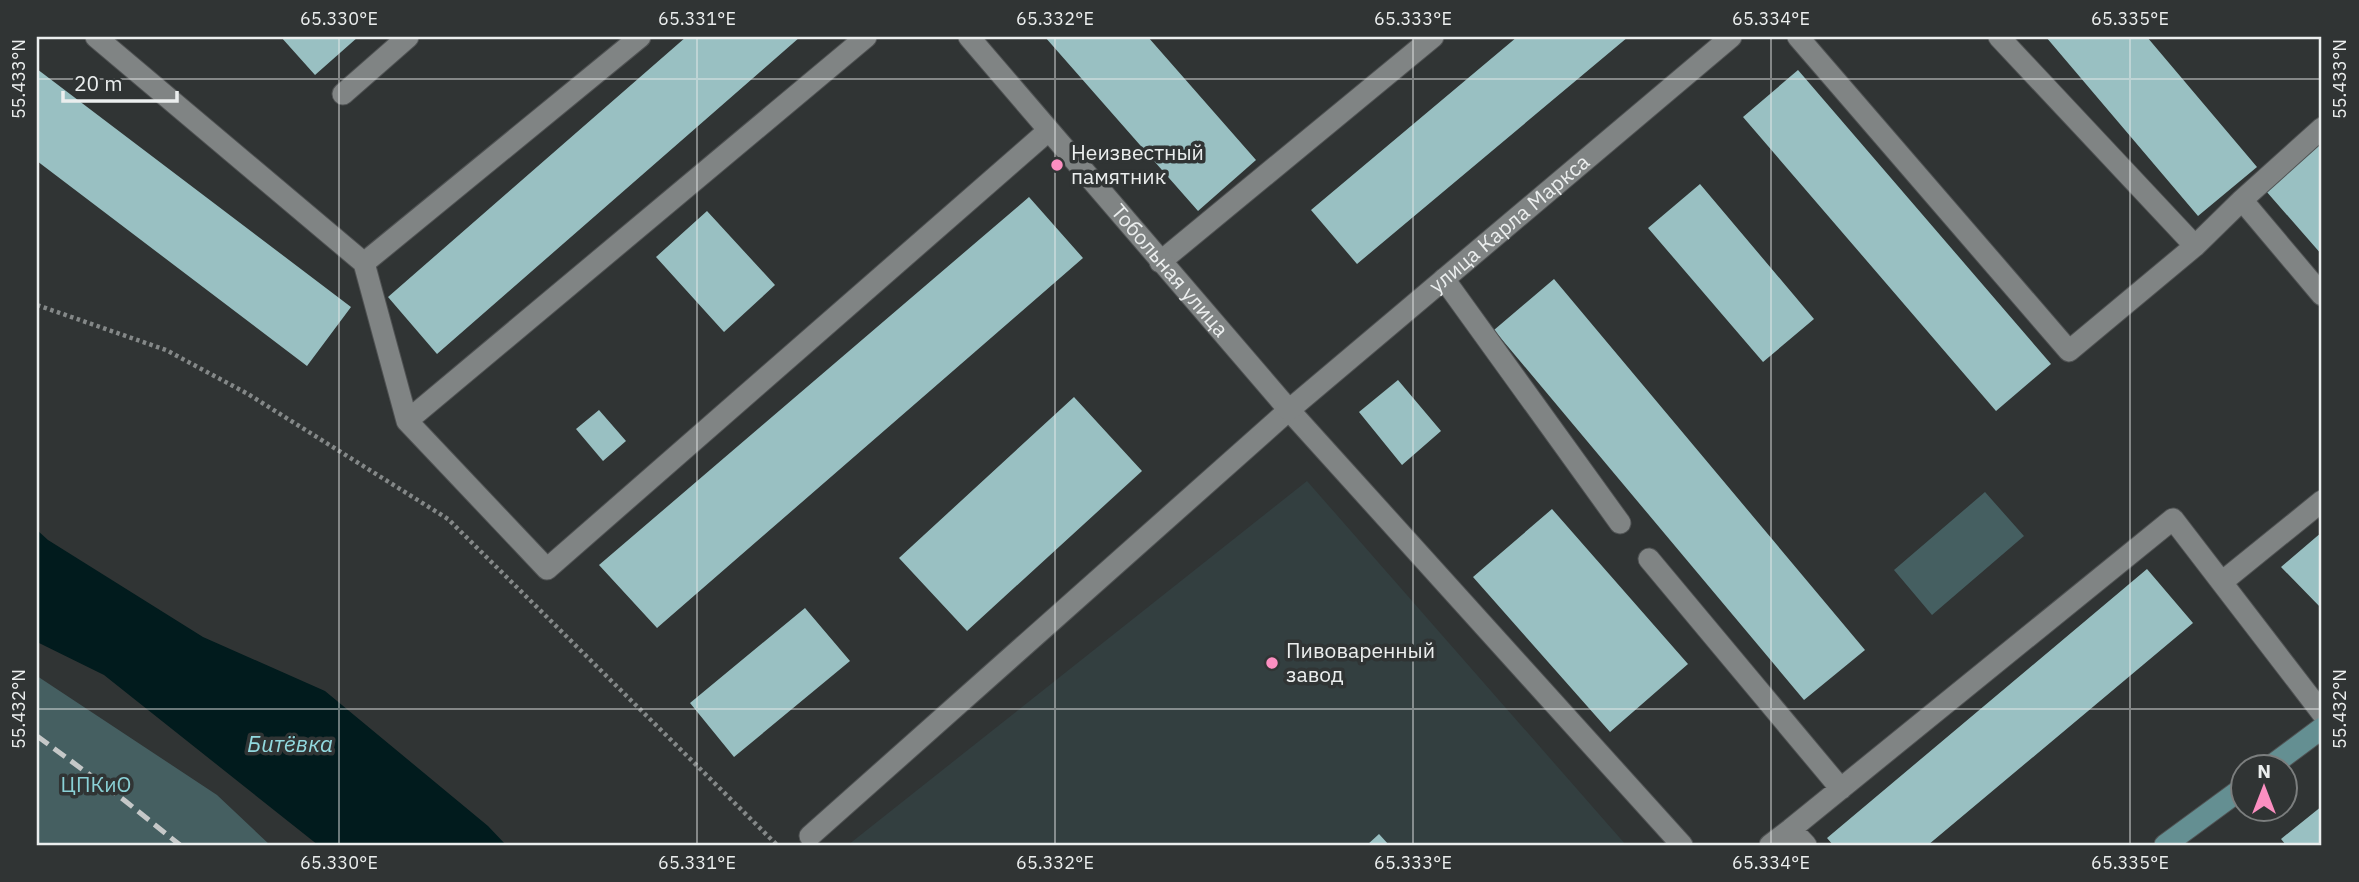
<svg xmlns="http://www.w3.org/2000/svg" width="2359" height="882" font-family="'IBM Plex Sans',sans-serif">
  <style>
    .built { fill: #333f40 }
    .green { fill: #455f61 }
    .water { fill: #011b1d }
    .building { fill: #99c0c2 }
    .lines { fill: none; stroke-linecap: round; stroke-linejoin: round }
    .lane-casing { stroke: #4f5253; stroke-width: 23 }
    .street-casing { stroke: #4f5253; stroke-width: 23 }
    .secondary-casing { stroke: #4f5253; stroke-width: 23 }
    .path { stroke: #848888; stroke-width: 4.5; stroke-dasharray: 3.5 3.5; stroke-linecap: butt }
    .lane { stroke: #808484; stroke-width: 21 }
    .street { stroke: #808484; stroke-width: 21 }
    .secondary { stroke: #648f92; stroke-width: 21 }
    .rail { stroke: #c5c8c8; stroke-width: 5; stroke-dasharray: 14 7; stroke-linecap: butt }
    .ticks { fill: none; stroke: #ebeeee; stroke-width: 2; stroke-opacity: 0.45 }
    .poi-dot { fill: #fc8fc1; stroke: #303434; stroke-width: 2.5 }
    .labels { text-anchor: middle; stroke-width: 7; stroke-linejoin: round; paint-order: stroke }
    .poi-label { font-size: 21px; fill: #ebeeee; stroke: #303434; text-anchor: start }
    .street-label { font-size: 21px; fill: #ebeeee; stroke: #303434 }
    .park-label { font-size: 21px; fill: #8ad1d6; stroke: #303434 }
    .water-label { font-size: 23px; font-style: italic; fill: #92d9df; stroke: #303434 }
    .neatline { fill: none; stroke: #ebeeee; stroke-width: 2.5 }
    .ticks-label { font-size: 18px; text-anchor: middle; fill: #ebeeee }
  </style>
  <rect width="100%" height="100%" fill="#303434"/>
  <path class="built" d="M1307,481L1626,845H848Z"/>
  <path class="green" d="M1985,492L2024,536L1932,615L1894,570Z
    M37,676L217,795L270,845H37Z"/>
  <path class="water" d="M37,530L48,540L203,637L325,691L488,826L506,845H318L104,675L37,642Z"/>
  <path class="building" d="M281,37H358L315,75Z
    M686,37H800L437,354L388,297Z
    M1045,37H1148L1256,160L1198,211Z
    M1517,37H1628L1357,264L1311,210Z
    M2046,37H2147L2257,167L2198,216Z
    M37,69L351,307L307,366L37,161Z
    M1798,70L2051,364L1996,411L1743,117Z
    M2320,140L2322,142V255L2266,191Z
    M1700,184L1814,319L1763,362L1648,228Z
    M1029,197L1083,258L657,628L599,565Z
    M707,211L775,285L724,332L656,257Z
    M1554,279L1865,650L1804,700L1494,330Z
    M1398,380L1441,431L1402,465L1359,412Z
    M1074,397L1142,471L967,631L899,558Z
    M599,410L626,441L603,461L576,429Z
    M1552,509L1688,664L1610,732L1473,577Z
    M2322,532V609L2281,567Z
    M2147,569L2193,623L1928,845H1833L1827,838Z
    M805,608L850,661L734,757L690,703Z
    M2322,806V845H2286L2281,839Z
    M1379,834L1389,845H1367Z"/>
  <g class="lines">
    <defs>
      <path id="lane" d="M96,37L364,263L407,421L547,569L1048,131
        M1798,37L2069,351L2195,246L2242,200L2322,295
        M1999,37L2195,246
        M343,94L408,37
        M2242,200L2322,128
        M1160,262L1433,37
        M364,263L640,37
        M1444,279L1620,523
        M407,421L866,37
        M1649,559L1841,789
        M2222,582L2322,501
        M1791,829L2173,519L2322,713
        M810,836L1289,410L1682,845
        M1770,845L1791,829L1806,845"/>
      <g id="street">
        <path id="s1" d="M969,37L1289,410L1731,37"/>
      </g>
      <path id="secondary" d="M2271,766L2322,728
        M2165,845L2244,787"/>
    </defs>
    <use href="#lane" class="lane-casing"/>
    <use href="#street" class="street-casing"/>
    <use href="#secondary" class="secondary-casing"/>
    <path class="path" d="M37,305L166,350L248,394L448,519L777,845"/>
    <use href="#lane" class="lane"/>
    <use href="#street" class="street"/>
    <use href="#secondary" class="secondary"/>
    <path class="rail" d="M37,736L124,800L180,845"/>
  </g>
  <path class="ticks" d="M339,37V845M697,37V845M1055,37V845M1413,37V845M1771,37V845M2130,37V845M37,79H2322M37,709H2322"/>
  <g class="poi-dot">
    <circle cx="1057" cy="165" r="7"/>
    <circle cx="1272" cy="663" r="7"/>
  </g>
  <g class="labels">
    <g class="poi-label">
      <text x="1071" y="160">Неизвестный<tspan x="1071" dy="24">памятник</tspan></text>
      <text x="1286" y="658">Пивоваренный<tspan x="1286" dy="24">завод</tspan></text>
    </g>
    <g class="street-label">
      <text dy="7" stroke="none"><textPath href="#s1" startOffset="780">улица Карла Маркса</textPath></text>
      <text dy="7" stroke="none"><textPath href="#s1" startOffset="308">Тобольная улица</textPath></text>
    </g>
    <g class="park-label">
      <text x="96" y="792">ЦПКиО</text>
    </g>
    <g class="water-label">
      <text x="290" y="752">Битёвка</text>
    </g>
  </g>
  <rect width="2359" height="882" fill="none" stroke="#303434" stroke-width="77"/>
  <g transform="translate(2264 788)"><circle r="33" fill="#303434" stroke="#7b7e7e" stroke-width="2"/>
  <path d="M0-5L12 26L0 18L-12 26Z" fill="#fc8fc1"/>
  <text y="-10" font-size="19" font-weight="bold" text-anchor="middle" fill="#ebeeee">N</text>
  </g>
  <path d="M63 91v10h114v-10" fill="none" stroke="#ebeeee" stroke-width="3.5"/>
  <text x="74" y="91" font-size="21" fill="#ebeeee" stroke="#303434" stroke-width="5" paint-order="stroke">20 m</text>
  <rect x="38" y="38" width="2282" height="806" class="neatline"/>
  <g class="ticks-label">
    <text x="339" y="25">65.330°E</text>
    <text x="697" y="25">65.331°E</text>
    <text x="1055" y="25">65.332°E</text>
    <text x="1413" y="25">65.333°E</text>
    <text x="1771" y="25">65.334°E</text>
    <text x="2130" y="25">65.335°E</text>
    <text transform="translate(19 79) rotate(-90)" y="6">55.433°N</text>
    <text transform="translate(2340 79) rotate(-90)" y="6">55.433°N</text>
    <text transform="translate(19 709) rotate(-90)" y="6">55.432°N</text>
    <text transform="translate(2340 709) rotate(-90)" y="6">55.432°N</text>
    <text x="339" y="869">65.330°E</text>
    <text x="697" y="869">65.331°E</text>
    <text x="1055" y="869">65.332°E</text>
    <text x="1413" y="869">65.333°E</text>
    <text x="1771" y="869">65.334°E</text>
    <text x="2130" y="869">65.335°E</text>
  </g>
</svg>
